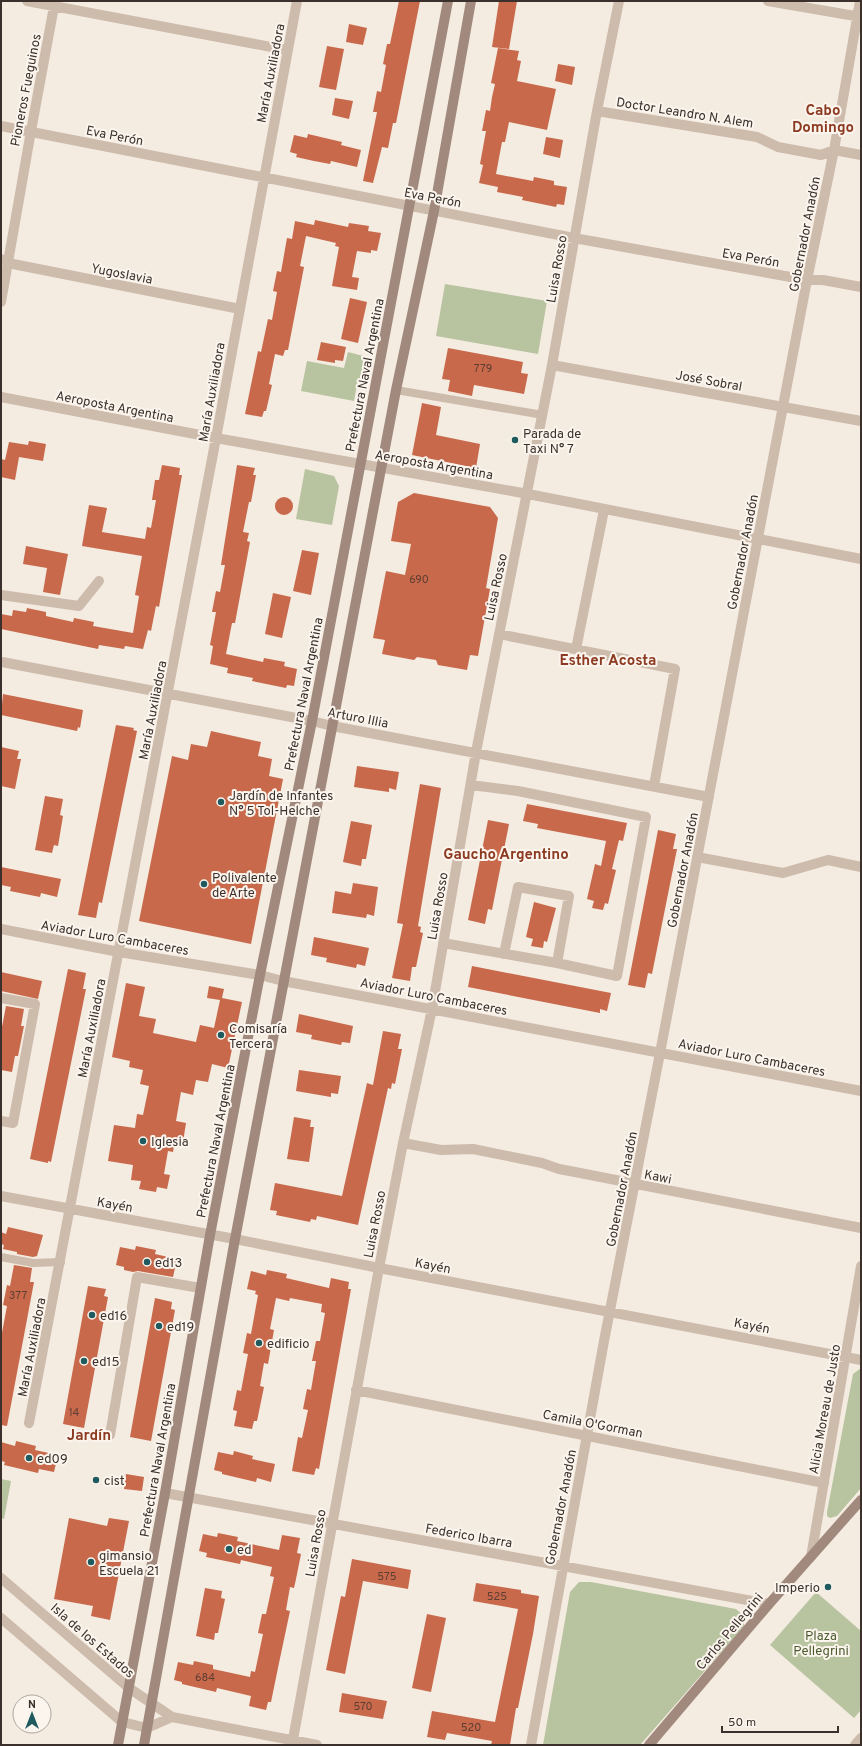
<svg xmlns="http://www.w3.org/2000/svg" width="862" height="1746" font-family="Overpass,sans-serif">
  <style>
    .green { fill: #b8c4a0 }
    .building { fill: #c8694b }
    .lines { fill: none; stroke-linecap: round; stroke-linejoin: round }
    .lane { stroke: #cdbbac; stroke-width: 8 }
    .street { stroke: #cdbbac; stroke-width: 10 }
    .secondary { stroke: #a18a7d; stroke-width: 10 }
    .poi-dot { fill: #1f5a5e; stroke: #fbf5ee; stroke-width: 1.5 }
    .labels { text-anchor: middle; stroke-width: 4; stroke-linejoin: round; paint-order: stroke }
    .number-label { font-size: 11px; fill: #5e3e33 }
    .street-label { font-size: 13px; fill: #3b302b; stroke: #fbf5ee }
    .poi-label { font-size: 13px; fill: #3b302b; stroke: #fbf5ee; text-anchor: start }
    .park-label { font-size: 13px; fill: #4a5a2e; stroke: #fbf5ee }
    .quarter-label { font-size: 15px; font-weight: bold; fill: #8c3b22; stroke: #fbf5ee }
  </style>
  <rect width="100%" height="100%" fill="#f4ebe1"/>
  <path class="green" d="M445,284L547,301L538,354L436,336Z
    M348,352L367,357L364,376L358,379L354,401L301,391L307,361L344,368Z
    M305,469L334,476L339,486L332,525L296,519Z
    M861,1368V1488L837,1516L830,1518L827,1516V1512L853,1374Z
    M1,1479L11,1481L4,1519L1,1518Z
    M579,1582H591L736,1609L744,1616V1626L640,1745H543L570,1592Z
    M816,1592L861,1631V1710L854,1718L770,1645Z"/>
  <path class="building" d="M399,1H420L396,123H393L388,148L382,147L373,183L363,181L377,112H373L377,91L381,92L386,65L383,64L387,44H390Z
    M499,1H517L509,49L492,47Z
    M349,24L367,28L363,45L346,42Z
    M327,46L344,49L336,90L319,87Z
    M498,48L519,51L517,60L521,61L517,81L556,89L547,130L509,122L505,142H502L496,174L533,181L534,177L554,181V185L567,187L564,205L557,204L556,207L522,200L523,197L497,192L498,187L479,183L483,165L480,164L486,131H482L486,110L490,111L492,97L495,84L491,83Z
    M558,64L575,67L572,85L555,81Z
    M335,98L353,101L349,119L332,115Z
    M308,134L342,142L341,145L361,150L357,167L331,161L330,164L314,161L296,157L297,154L290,152L294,135L307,138Z
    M546,137L563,140L560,158L543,154Z
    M315,220L348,227L349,223L369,226L368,231L381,233L377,251L371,250V253L357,251L352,277L359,278L357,290L332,286L339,247L335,246L336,243L306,236L300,266L304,267L288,350H285L283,356L275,354L269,384L272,385L266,411H264L262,417L245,414L258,351L261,352L268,319L272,320L277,292L273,291L277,271L281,272L287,238L292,239L295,221L314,225Z
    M350,298L367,302L358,343L341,339Z
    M321,342L346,347L343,361L335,360V363L317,360Z
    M448,348L523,362L521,373L528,374L524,394L474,385L472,396L448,391L450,380L442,379Z
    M422,403L441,407L436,435L480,444L476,468L412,455Z
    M29,441L46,444L43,461L19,457L15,480L1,477V459L5,460L9,442L28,445Z
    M162,465L180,468L179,475H182L159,607L156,606L151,631L148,630L143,649L125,646L124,649L99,645L98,649L1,629V614L12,616L13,610L26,612L27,608L46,612V616L73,622L74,618L94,622L93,626L133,633L139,596L135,595L142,556L82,546L89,505L107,508L102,532L145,539L147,527L151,528L156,500H152L155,480H159Z
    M237,465L255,468L253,475H256L251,502H249L243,532L249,533L247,541L250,542L235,623H232L226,654L263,662L264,658L285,662L284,666L297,669L294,686L287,685L286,688L252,681L253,678L227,673L228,668L210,664L213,646L210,645L216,612H212L216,591L220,592L225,565H221Z
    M414,493L490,507L498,518L486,588L490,589L478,656L470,655L467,670L438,665L436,660L417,657L414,660L382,654L385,640L373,638L386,571L405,575L411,544L391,541L398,502Z
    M275 506a9 9 0 1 1 18 0a9 9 0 1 1-18 0Z
    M26,546L68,554L60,595L43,592L47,568L23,564Z
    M302,550L319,553L311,595L293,591Z
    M273,593L291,597L282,638L265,634Z
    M3,694L83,710L80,728L78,727L77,731L1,715Z
    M116,725L134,728L133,730L137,731L102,903L99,902L96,918L78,915Z
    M211,731L261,742L258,756L272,759L269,776L283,779L251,944L139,921L172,756L188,760L191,744L207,747Z
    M1,747L19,751L17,759H21L15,789L1,786Z
    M357,766L399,772L396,790L389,788V792L354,787Z
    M420,784L441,788L418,926L421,927L420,932L423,933L416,967H412L410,981L392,978L403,924L397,923Z
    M45,796L63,799L60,815L63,816L58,846L54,845L52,853L35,850Z
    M527,804L627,823L623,841L619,840L612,869L616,870L608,904L605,903L603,910L592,908L594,901L587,899L595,864L601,866L606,841L537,828L538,824L523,821Z
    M488,820L509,824L492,910L488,909L485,924L468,920Z
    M351,821L372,825L366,859H362L361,866L343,862Z
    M658,830L676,834L673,849H677L652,974L648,973L645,988L628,985Z
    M1,867L61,879L57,897L41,893L40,897L10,891L11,887L1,885Z
    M353,883L378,887L374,916L367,914L366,918L332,913L335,891L351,894Z
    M534,902L556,908L547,942L544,941L543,948L531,946L533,939L526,937Z
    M314,937L369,948L365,966L357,964L356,968L326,962L327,958L311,955Z
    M472,966L611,993L607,1011L600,1009V1013L468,987Z
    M68,969L86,973L83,989H86L51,1162L48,1161V1163L30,1159Z
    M1,972L42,981L38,999L1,991Z
    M126,983L145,987L139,1016L156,1019L153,1033L196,1042L200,1025L214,1028L220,1000L207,998L209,986L224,989L222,998L242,1002L228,1068L212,1064L208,1082L196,1080L193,1095L181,1092L176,1121L186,1123L183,1142L175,1140L173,1152L168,1151L164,1174L170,1175L167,1189L157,1187L156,1192L139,1189L141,1181L131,1180L133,1165L108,1161L114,1125L135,1128L137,1114L143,1115L149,1086L140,1084L143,1070L129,1067L130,1061L112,1057Z
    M6,1006L24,1009L21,1026H24L18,1056H15L12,1072L1,1070V1032Z
    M299,1014L353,1026L350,1043L342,1042L341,1045L311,1039L312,1035L296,1032Z
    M383,1031L401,1034L398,1049H402L395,1084L392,1083L391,1089L388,1088L358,1225L317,1216L316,1220L311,1219L310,1222L276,1215L277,1211L270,1210L275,1183L342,1196L367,1083L373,1085Z
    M299,1070L341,1076L338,1094L331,1093V1097L296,1091Z
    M294,1117L311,1120L310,1127H314L309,1162L287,1159Z
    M8,1227L43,1235L37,1256L33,1257L17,1254V1252L3,1249L4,1245L1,1244V1232L6,1234Z
    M136,1246L156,1250L155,1254L177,1259L173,1277L138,1271L133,1272L124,1270V1267L116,1265L120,1247L135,1250Z
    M14,1265L32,1268L30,1282H34L7,1426L1,1425V1338L7,1306L3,1305L7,1285L10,1286Z
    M267,1270L287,1274L286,1278L329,1288L331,1278L349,1282L348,1289H351L319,1469L316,1468L314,1475L292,1471L298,1437L302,1438L308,1410L303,1409L307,1389L311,1390L316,1361H312L316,1341H320L325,1313L321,1312L322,1304L290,1298L289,1301L276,1298L270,1329L274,1330L268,1364L264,1363L260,1386L264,1387L257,1421H254L252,1429L234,1426L237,1411L233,1410L237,1390L241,1391L248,1354L243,1353L247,1333L251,1334L258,1295L255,1294L256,1291L247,1289L251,1271L266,1275Z
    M88,1286L106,1289L104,1296L108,1297L84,1428L63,1424Z
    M155,1298L172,1302L171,1309L175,1310L151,1441L130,1437Z
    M16,1441L36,1446L35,1450L58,1455L54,1472L39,1469L38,1473L4,1465L5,1462L1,1461V1442L15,1446Z
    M234,1451L253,1456L252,1459L275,1464L271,1482L257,1478L256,1482L222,1474V1472L214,1470L218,1452L233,1455Z
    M126,1474L144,1477L142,1491L124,1489Z
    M69,1518L107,1526L109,1518L129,1521L110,1620L91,1616L93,1606L54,1599Z
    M218,1533L238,1537L237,1541L279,1550L282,1535L300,1538L297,1553L301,1554L296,1579L294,1588L290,1587L286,1610L290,1611L279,1663L271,1702H268L266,1710L249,1706L251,1696L217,1688L216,1692L182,1684V1682L174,1680L178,1662L193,1665L194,1661L213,1665V1669L250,1677L251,1671L255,1672L263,1634L258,1633L262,1614H266L274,1577L270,1576L272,1567L241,1560L240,1564L206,1557L207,1553L199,1551L203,1534L217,1537Z
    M352,1559L411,1570L408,1589L363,1581L345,1674L326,1670L341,1596L345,1597Z
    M476,1583L521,1590V1593L539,1596L533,1634L518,1708H516L510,1745H491L492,1741L447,1733L445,1740L427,1737L432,1711L495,1722L518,1609L473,1601Z
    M205,1588L222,1591L221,1598L225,1599L218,1633H215L214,1640L196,1636Z
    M427,1614L446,1618L431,1692L412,1688Z
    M342,1693L387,1701L383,1719L339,1712Z"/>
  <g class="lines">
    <path class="lane" d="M396,390L543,415
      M1,1257L33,1263L61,1262"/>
    <path class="street" d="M27,1L287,50
      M768,1L861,17
      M597,111L757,137L778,147L821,155L834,150L861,155
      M1,126L574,238L807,280H823L861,287
      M1,259L8,263L240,309
      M1,302L31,131L55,1
      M552,365L861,421
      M1,397L216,438L528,494L861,559
      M1,595L79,606L99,581
      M499,634L675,669L654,786
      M576,649L604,510
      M2,662L312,721L332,726L709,797
      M697,857L783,873L828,860L861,867
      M1,929L119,952L260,975L283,981L861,1091
      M443,943L557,963L617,976L646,817L518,791L471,785
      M504,954L518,887L569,896L557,963
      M1,998L35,1004L13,1123L1,1121
      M403,1143L441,1150L473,1149L542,1163L559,1169L575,1172L861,1228
      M1,1196L235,1239L379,1268L861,1360
      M356,1390L824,1483
      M29,1423L216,438L297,1
      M110,1435L137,1277L200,1288
      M165,1493L769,1604
      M811,1557L861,1266
      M1,1578L129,1688L172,1717L317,1745
      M1,1618L122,1722L147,1728L172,1717
      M292,1745L379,1268L403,1143L432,1009L476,752L552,365L597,111L619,1
      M531,1745L604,1341L660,1053L807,280L834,150L860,1
      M855,1745L861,1738"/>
    <path class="secondary" d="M118,1745L165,1493L210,1235L260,975L312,721L448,1
      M144,1745L235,1239L396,390L434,211L471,1
      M649,1745L769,1604L861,1500"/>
  </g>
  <g class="poi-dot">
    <circle cx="515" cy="440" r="4"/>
    <circle cx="221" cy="802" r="4"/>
    <circle cx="204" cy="884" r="4"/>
    <circle cx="221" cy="1035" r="4"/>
    <circle cx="143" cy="1141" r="4"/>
    <circle cx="147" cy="1262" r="4"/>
    <circle cx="92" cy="1315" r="4"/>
    <circle cx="159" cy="1326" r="4"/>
    <circle cx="259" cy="1343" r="4"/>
    <circle cx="84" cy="1361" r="4"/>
    <circle cx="29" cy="1458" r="4"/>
    <circle cx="96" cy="1480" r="4"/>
    <circle cx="229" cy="1549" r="4"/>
    <circle cx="91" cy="1562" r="4"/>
    <circle cx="828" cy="1587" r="4"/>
  </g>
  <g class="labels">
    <g class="number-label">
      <text x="483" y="372">779</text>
      <text x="419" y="583">690</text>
      <text x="18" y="1299">377</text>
      <text x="74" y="1416">14</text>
      <text x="387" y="1580">575</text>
      <text x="497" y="1600">525</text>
      <text x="205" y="1681">684</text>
      <text x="363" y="1710">570</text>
      <text x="471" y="1731">520</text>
    </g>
    <g class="street-label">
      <text transform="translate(270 73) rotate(-79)" y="5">María Auxiliadora</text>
      <text transform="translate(25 90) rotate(-79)" y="5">Pioneros Fueguinos</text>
      <text transform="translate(685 112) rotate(9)" y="5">Doctor Leandro N. Alem</text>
      <text transform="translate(115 135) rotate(11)" y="5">Eva Perón</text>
      <text transform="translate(433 197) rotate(11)" y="5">Eva Perón</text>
      <text transform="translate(804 234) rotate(-79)" y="5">Gobernador Anadón</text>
      <text transform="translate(751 257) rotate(10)" y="5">Eva Perón</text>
      <text transform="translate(556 269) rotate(-80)" y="5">Luisa Rosso</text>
      <text transform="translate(122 273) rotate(11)" y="5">Yugoslavia</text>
      <text transform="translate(364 375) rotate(-79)" y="5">Prefectura Naval Argentina</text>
      <text transform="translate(709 380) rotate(10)" y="5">José Sobral</text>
      <text transform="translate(211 392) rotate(-80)" y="5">María Auxiliadora</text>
      <text transform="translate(115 406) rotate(11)" y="5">Aeroposta Argentina</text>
      <text transform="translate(434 464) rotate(10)" y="5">Aeroposta Argentina</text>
      <text transform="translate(742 552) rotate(-79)" y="5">Gobernador Anadón</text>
      <text transform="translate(495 587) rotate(-78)" y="5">Luisa Rosso</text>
      <text transform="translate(303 694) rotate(-79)" y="5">Prefectura Naval Argentina</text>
      <text transform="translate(152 710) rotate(-79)" y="5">María Auxiliadora</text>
      <text transform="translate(358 717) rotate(11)" y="5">Arturo Illia</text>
      <text transform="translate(682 870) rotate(-79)" y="5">Gobernador Anadón</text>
      <text transform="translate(437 906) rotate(-80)" y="5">Luisa Rosso</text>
      <text transform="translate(115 937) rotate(10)" y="5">Aviador Luro Cambaceres</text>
      <text transform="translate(434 996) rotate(11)" y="5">Aviador Luro Cambaceres</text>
      <text transform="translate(91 1028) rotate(-79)" y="5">María Auxiliadora</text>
      <text transform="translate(752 1057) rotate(11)" y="5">Aviador Luro Cambaceres</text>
      <text transform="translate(215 1141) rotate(-79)" y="5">Prefectura Naval Argentina</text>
      <text transform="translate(658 1176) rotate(11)" y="5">Kawi</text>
      <text transform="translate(621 1189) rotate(-79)" y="5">Gobernador Anadón</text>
      <text transform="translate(115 1204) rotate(10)" y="5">Kayén</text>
      <text transform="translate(374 1224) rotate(-79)" y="5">Luisa Rosso</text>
      <text transform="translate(433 1265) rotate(11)" y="5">Kayén</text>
      <text transform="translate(752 1325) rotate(11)" y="5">Kayén</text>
      <text transform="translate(31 1347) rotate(-79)" y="5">María Auxiliadora</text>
      <text transform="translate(824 1409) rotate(-80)" y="5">Alicia Moreau de Justo</text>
      <text transform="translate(593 1423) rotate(11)" y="5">Camila O'Gorman</text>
      <text transform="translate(157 1460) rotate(-80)" y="5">Prefectura Naval Argentina</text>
      <text transform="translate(560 1507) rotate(-79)" y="5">Gobernador Anadón</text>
      <text transform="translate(469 1535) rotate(10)" y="5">Federico Ibarra</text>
      <text transform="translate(315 1543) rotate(-80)" y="5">Luisa Rosso</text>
      <text transform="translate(729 1631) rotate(-50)" y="5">Carlos Pellegrini</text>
      <text transform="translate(93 1640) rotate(41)" y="5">Isla de los Estados</text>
    </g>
    <g class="poi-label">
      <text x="523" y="438">Parada de<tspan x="523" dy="15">Taxi N° 7</tspan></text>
      <text x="229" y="800">Jardín de Infantes<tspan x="229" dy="15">N° 5 Tol-Helche</tspan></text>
      <text x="212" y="882">Polivalente<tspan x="212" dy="15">de Arte</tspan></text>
      <text x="229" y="1033">Comisaría<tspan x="229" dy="15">Tercera</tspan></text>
      <text x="151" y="1146">Iglesia</text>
      <text x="155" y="1267">ed13</text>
      <text x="100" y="1320">ed16</text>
      <text x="167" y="1331">ed19</text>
      <text x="267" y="1348">edificio</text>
      <text x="92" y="1366">ed15</text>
      <text x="37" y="1463">ed09</text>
      <text x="104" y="1485">cist</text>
      <text x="237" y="1554">ed</text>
      <text x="99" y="1560">gimansio<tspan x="99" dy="15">Escuela 21</tspan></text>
      <text x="820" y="1592" text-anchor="end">Imperio</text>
    </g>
    <g class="park-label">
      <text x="821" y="1640">Plaza<tspan x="821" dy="15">Pellegrini</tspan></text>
    </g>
    <g class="quarter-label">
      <text x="823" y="115">Cabo<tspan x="823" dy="17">Domingo</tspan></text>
      <text x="608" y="665">Esther Acosta</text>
      <text x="506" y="859">Gaucho Argentino</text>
      <text x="89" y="1440">Jardín</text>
    </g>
  </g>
  <rect width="862" height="1746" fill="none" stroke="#3b302b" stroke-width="4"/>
  <g transform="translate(32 1714)"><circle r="19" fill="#fbf5ee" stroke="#aea6a0"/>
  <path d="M0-3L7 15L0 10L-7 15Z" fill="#1f5a5e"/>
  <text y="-6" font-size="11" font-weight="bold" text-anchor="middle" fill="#3b302b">N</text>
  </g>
  <path d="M722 1726v6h116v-6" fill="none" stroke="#3b302b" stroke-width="2"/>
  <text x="728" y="1726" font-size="12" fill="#3b302b" stroke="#fbf5ee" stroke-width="3" paint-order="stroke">50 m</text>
</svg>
